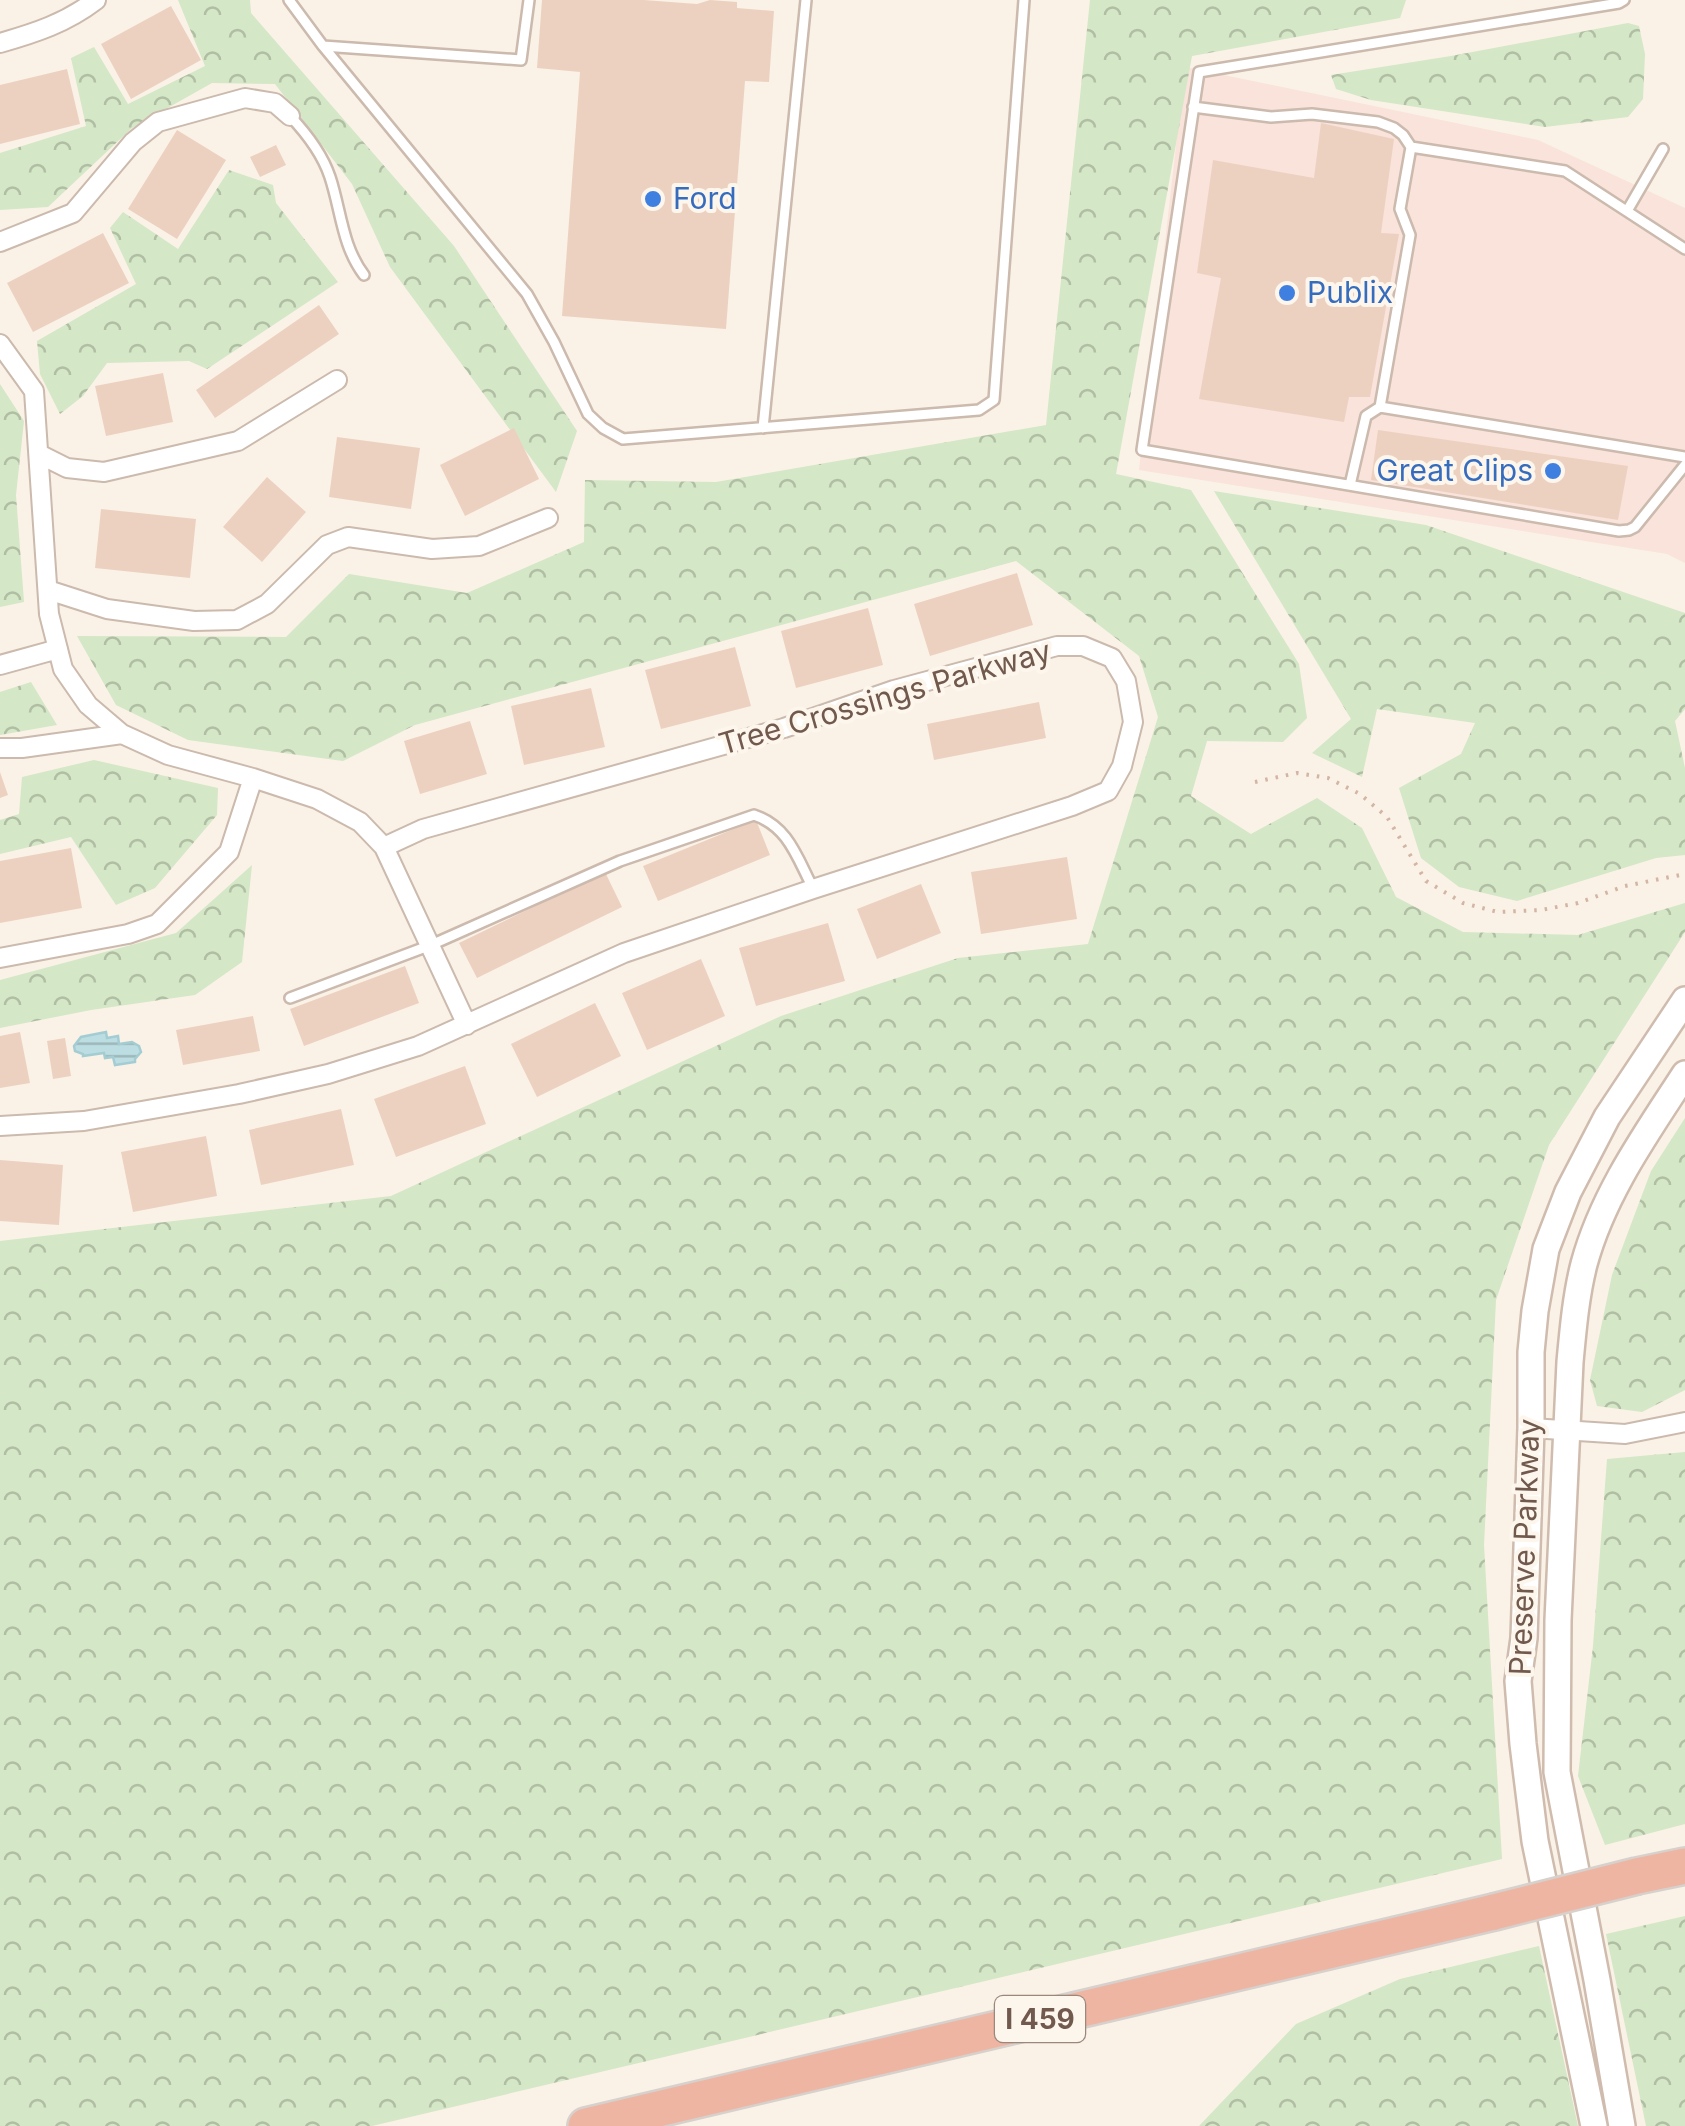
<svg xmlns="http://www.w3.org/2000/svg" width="1685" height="2126" font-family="Inter,sans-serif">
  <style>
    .commercial { fill: #f9e3db }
    .forest { fill: url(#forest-crowns) }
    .water { fill: url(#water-rules); stroke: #a4cdd3; stroke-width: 2.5 }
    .building { fill: #edd1c0 }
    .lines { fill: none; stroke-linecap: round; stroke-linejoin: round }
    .lane-casing { stroke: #cbbaad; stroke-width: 14 }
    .street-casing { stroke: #cbbaad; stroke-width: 22 }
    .secondary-casing { stroke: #cfbcae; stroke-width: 30 }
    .highway-casing { stroke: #d7d1cd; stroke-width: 40 }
    .path { stroke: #d2b5a4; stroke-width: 4; stroke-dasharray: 2.5 8; stroke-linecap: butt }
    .lane { stroke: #fff; stroke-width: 9 }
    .street { stroke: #fff; stroke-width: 18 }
    .secondary { stroke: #fff; stroke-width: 25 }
    .highway { stroke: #efb5a3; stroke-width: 35 }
    .highway-bridge-casing { stroke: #d7d1cd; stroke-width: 40; stroke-linecap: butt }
    .highway-bridge { stroke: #efb5a3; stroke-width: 35 }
    .shop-dot { fill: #3f7fe0; stroke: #fdf6ec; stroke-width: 4 }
    .labels { text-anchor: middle; stroke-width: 8; stroke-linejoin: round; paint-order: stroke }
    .shield { fill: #fdf6ec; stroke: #9b887d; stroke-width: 2.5 }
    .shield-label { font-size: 28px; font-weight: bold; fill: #71594d }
    .shop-label { font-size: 30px; fill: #366cbe; stroke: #fdf6ec; text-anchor: start }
    .street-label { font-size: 30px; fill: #71594d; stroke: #fdf6ec }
  </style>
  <defs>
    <pattern id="forest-crowns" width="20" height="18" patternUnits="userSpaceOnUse" patternTransform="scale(2.5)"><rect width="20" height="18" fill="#d4e7c6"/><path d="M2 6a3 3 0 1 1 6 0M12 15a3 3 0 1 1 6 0" fill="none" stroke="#b0bea3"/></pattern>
    <pattern id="water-rules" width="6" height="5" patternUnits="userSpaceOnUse" patternTransform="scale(2.5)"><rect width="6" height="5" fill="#bcdee2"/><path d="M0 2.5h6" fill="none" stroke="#9db7b9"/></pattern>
  </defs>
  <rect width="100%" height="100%" fill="#faf2e6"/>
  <path class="commercial" d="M1185,67L1538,140L1685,208V563L1667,554L1139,470Z"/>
  <path class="forest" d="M178,0H250L251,13L454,246L577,431L556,492L390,267L352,184L275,84L212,83L132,128L48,207L0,210V153L86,126L71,58L94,47L128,104L205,66Z
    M1090,0H1406L1400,18L1192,56L1116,474L1191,490L1299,664L1307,718L1283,742L1207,741L1191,796L1251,834L1317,798L1362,828L1396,897L1463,932L1578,935L1685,903V932L1549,1145L1496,1300L1484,1545L1502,1859L372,2126H0V1241L391,1196L781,1016L958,958L1088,944L1158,717L1139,656L1016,561L415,725L343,761L188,740L116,705L77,636L286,637L349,574L467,593L584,542L585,480L716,482L1046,425Z
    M1628,23L1639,26L1645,54L1643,99L1628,117L1545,127L1371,100L1336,89L1331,75L1451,56Z
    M229,170L273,185L276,203L338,282L207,369L189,361L107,363L83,396L60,414L40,374L37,341L136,284L110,228L123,212L178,249Z
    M0,384L24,421L16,495L24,602L0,607Z
    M1214,491L1426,525L1685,613V709L1675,721L1685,768V855L1656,858L1517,901L1459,887L1421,858L1399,788L1461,754L1475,723L1377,709L1362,777L1312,753L1351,719Z
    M31,682L57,725L0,735V692Z
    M94,760L218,788L217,815L155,888L116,905L71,837L0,854V820L19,814L22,777Z
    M252,865L242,962L195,995L91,1010L0,1028V980L176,933Z
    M1685,1118V1390L1642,1412L1597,1406L1590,1380L1612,1275L1651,1171Z
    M1685,1452V1824L1605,1845L1578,1776L1593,1646L1607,1459Z
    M1685,1916V2126H1646L1606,1934Z
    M1539,1946L1578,2126H1199L1296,2024L1400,1979Z"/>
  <path class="water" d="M106,1032L107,1038L118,1036L119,1044L132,1042L139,1046L141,1052L135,1059V1062L115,1065L113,1057L105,1058L104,1053L83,1056V1054L75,1051L74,1046L81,1037Z"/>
  <path class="building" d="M542,0H644L697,4L710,0L737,2V8L774,11L769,82L745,81L726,329L562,316L580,72L537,68Z
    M171,6L201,60L131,99L101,44Z
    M67,69L80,124L0,144V85Z
    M1321,123L1394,139L1381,233L1399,234L1370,397H1349L1344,422L1199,399L1221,278L1197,273L1213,160L1314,178Z
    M177,130L226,160L177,239L128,209Z
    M276,145L286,165L260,177L250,157Z
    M103,233L129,283L33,332L7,283Z
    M319,305L339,334L215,418L196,390Z
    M163,373L173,422L106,436L95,386Z
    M514,428L539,479L465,516L440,465Z
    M1378,430L1628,466L1618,520L1371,480Z
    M337,437L420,448L411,509L329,497Z
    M267,477L306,512L262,562L223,527Z
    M101,509L196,519L190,578L95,568Z
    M1017,573L1033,625L930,656L914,604Z
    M868,608L883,665L796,688L781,631Z
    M735,647L751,706L661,729L645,670Z
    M591,688L605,747L524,765L511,706Z
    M1039,702L1046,738L934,760L927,724Z
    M470,721L487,774L420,794L404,741Z
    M0,772L8,795L0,798Z
    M756,820L770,855L658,901L643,866Z
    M71,848L82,908L0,923V861Z
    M1067,857L1077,919L981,934L971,872Z
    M605,872L622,907L477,978L459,943Z
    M921,884L941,933L877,959L857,909Z
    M828,923L845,981L756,1006L739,948Z
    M701,959L725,1016L647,1050L622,993Z
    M405,966L419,1003L304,1046L290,1009Z
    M595,1003L621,1056L537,1097L511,1044Z
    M253,1016L260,1051L183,1065L176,1030Z
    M20,1032L30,1083L0,1088V1036Z
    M65,1038L71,1076L53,1079L47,1041Z
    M465,1066L486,1124L396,1157L374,1099Z
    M341,1109L354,1165L261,1185L249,1130Z
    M206,1136L217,1196L133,1212L121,1152Z
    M0,1160L63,1165L59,1225L0,1221Z"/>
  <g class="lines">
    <defs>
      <path id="lane" d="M289,0L323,46L521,60L529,0
        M1624,0L1619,3L1199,72L1142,450L1619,531L1629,530L1635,527L1685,465
        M323,46L527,294L554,342L588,414L603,428L623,439L979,410L994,400L1024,0
        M1193,107L1271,117L1312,114L1378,122L1394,128L1403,135L1411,147L1565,171L1685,249
        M290,116C307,134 322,153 330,177C341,210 342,246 364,275
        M1627,211L1663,149
        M1380,407L1685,457
        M763,428L806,0
        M1350,485L1366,416L1380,407L1410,235L1400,209L1411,147
        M290,998L431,945L620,861L754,815C789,827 797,858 813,888"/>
      <path id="street" d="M0,43C35,33 66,23 96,0
        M0,242L73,213L133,142L158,122L245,98L275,103L290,116
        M0,344L34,391L49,614L63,669L88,705L122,734L168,755L253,778L317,799L360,822L384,847L467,1025
        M39,454L67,468L104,472L238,441L337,380
        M48,590L107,609L194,621L237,620L267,604L327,545L348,537L432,549L479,546L548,518
        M0,665L58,649
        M0,748H22L122,734
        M0,958L128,934L157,924L229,852L253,778
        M0,1126L84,1121L239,1094L328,1074L418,1046L624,953L813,889L1072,806L1108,791L1122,766L1133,722L1126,681L1112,658L1083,646H1057L894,690L784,728L423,829L384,847
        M1531,1428L1625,1434L1685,1422"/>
      <path id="secondary" d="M1594,2126L1535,1841L1523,1744L1518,1681L1524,1638L1531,1428V1352L1535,1311L1546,1249L1568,1192L1607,1117L1685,1000
        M1622,2126L1597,1980L1557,1772L1558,1620L1570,1362C1573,1330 1576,1295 1584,1264C1603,1194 1646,1134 1685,1074"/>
      <path id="highway" d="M1637,1876L1685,1866
        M586,2126L1494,1912"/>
    </defs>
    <use href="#lane" class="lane-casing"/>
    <use href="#street" class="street-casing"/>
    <use href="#secondary" class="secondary-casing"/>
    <use href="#highway" class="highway-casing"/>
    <path class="path" d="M1255,782L1297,773L1328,778L1360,794L1387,817L1426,881L1463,903L1498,912L1541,910L1578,903L1625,886L1685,874"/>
    <use href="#lane" class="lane"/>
    <use href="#street" class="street"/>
    <use href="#secondary" class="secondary"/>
    <use href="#highway" class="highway"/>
    <defs>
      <path id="highway-bridge" d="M1494,1912L1637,1876"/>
    </defs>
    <use href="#highway-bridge" class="highway-bridge-casing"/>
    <use href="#highway-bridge" class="highway-bridge"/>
  </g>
  <g class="shop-dot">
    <circle cx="653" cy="199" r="10"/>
    <circle cx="1287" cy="293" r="10"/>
    <circle cx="1553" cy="471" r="10"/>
  </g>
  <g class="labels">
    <rect class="shield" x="995" y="1996" width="90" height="46" rx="8"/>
    <g class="shield-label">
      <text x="1040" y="2029">I 459</text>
    </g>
    <g class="shop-label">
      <text x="673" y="209">Ford</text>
      <text x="1307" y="303">Publix</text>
      <text x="1533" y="481" text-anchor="end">Great Clips</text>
    </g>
    <g class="street-label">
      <text transform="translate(885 698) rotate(-16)" y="10">Tree Crossings Parkway</text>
      <text transform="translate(1525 1547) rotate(-88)" y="10">Preserve Parkway</text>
    </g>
  </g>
</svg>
